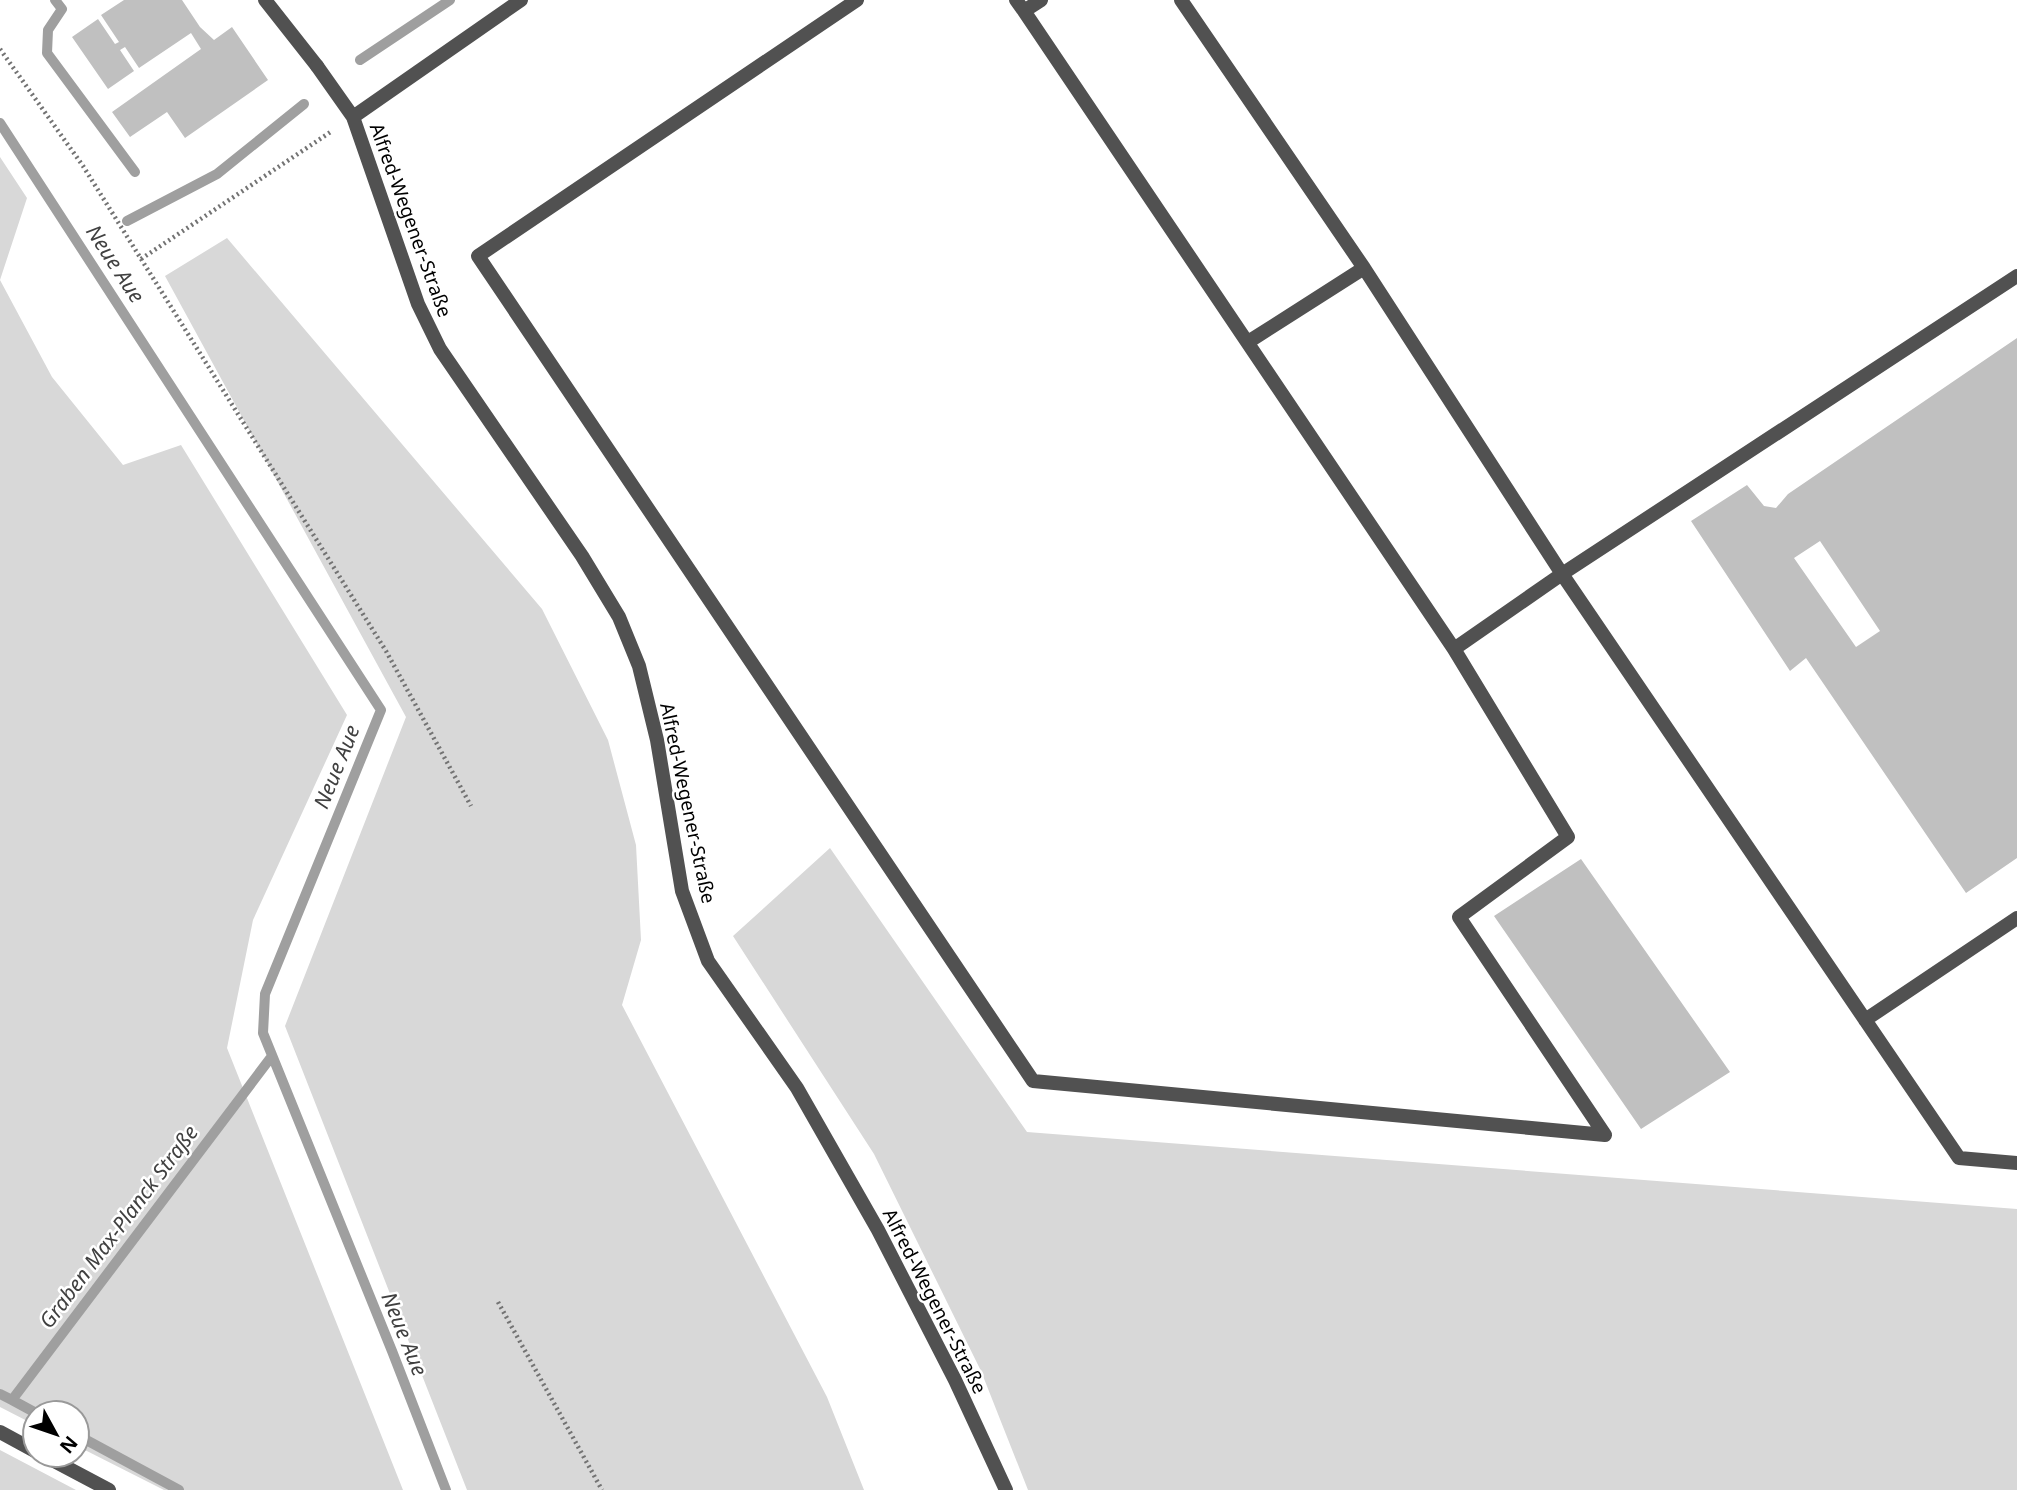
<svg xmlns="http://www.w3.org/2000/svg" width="2017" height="1490" font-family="'Noto Sans',sans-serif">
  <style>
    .green { fill: #d8d8d8 }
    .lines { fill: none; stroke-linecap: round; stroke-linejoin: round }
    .stream { stroke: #9f9f9f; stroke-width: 10 }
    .building { fill: #c0c0c0; fill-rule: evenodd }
    .path { stroke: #737373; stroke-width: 4.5; stroke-dasharray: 2 3.5; stroke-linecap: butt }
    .service { stroke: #515151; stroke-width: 14 }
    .minor { stroke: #515151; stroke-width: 14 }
    .labels { text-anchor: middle; stroke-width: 5; stroke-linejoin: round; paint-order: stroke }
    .street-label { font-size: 19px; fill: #000; stroke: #fff }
    .water-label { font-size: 21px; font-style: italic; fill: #404040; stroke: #fff }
  </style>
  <rect width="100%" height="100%" fill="#fff"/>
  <path class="green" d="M0,157L27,198L0,280L52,377L123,465L181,445L347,715L253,920L227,1048L403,1490H164L77,1446V1413H35V1425L0,1407Z
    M227,238L542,609L608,740L636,845L641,940L622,1005L827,1397L864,1490H467L285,1026L406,717L165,276Z
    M830,848L1027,1132L2017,1209V1490H1028L981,1371L874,1154L733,936Z
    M0,1450L76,1490H0Z"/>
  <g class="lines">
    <path class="stream" d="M55,0L62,9L48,30L47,53L135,172
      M360,60L450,0
      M0,123L381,710L265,994L263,1033L392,1351L446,1490
      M127,221L217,174L304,104
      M0,1394L12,1400
      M36,1413L12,1400L272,1056
      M77,1435L179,1490"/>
  </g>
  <path class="building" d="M124,0H182L200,27L214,40L232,27L268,80L185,138L167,112L130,137L112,112L201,49L191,33L139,68L125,47L120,50L134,71L108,89L72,37L98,19L115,44L119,42L101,15Z
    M2017,338V858L1966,893L1806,658L1790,671L1691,521L1747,485L1764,506L1776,508L1788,494ZM1820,541L1880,631L1856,647L1794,558Z
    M1581,859L1730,1072L1641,1129L1494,916Z"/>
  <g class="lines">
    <path class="path" d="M0,49L83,166L386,651L471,806
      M141,259L332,131
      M498,1302L602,1490"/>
    <path class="service" d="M265,0L317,66
      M857,0L478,256L1033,1081L1605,1135
      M1016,0L1024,11L1041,0
      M1181,0L1364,268L1562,574L1959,1158L2017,1163
      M1024,11L1454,649
      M1248,342L1364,268
      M1865,1020L2017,918
      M1605,1135L1459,917L1568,837L1454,649L1562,574L2017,276"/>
    <path class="minor" d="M317,66L353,117L418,304L440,349L582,556L619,617L639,666L657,740L682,891L708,961L797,1088L878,1230L955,1380L1006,1490
      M353,117L521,0
      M0,1432L35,1451
      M43,1455L109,1490"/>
  </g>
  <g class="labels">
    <g class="street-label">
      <text transform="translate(411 220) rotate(70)" y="7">Alfred-Wegener-Straße</text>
      <text transform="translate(688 803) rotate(78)" y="7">Alfred-Wegener-Straße</text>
      <text transform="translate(935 1301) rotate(63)" y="7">Alfred-Wegener-Straße</text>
    </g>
    <g class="water-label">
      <text transform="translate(115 264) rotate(57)" y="7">Neue Aue</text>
      <text transform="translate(337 767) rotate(-68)" y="7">Neue Aue</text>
      <text transform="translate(119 1227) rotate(-53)" y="7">Graben Max-Planck Straße</text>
      <text transform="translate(404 1334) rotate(68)" y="7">Neue Aue</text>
    </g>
  </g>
  <g transform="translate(56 1434) rotate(130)"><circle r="33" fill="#ffffff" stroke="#999999" stroke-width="2"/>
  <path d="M0-5L12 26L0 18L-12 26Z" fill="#000000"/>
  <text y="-10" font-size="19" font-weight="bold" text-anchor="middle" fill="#000000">N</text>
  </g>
</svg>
